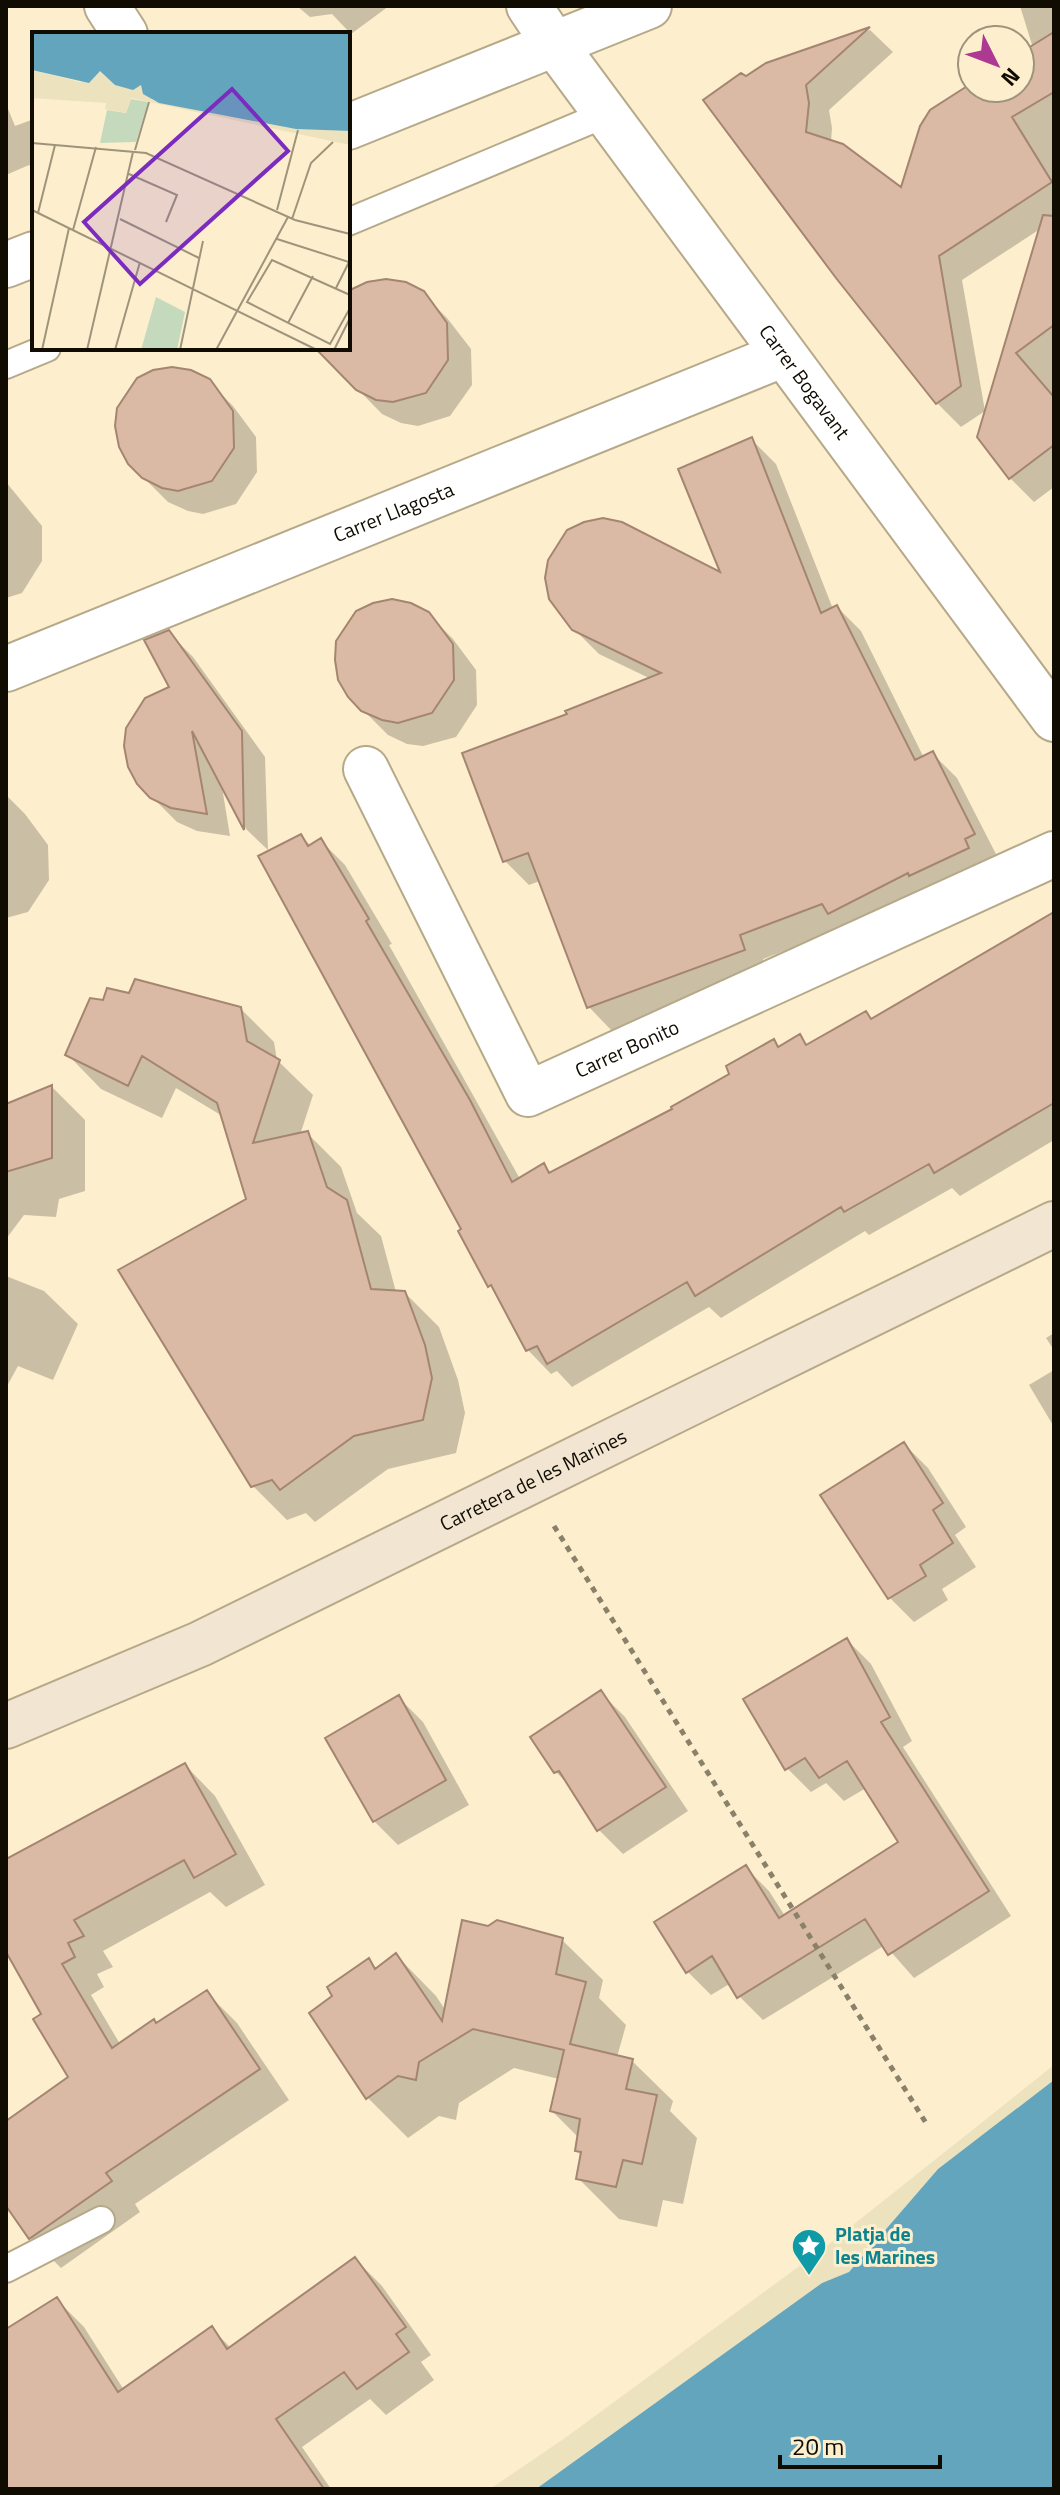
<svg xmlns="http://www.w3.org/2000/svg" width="1060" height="2495" font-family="'Titillium Web',sans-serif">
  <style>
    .sand { fill: #ece2bd }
    .water { fill: #64a5be }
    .shadow { fill: #0003 }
    .building { fill: #dbbaa5; stroke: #a48571; stroke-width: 2 }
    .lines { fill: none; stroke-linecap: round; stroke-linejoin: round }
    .lane-casing { stroke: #b6a989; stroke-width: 30 }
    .street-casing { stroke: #b6a989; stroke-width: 48 }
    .secondary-casing { stroke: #b6a989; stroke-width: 48 }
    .path { stroke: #8a816a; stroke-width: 5; stroke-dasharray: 6 6; stroke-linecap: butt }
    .lane { stroke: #fff; stroke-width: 26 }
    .street { stroke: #fff; stroke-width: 44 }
    .secondary { stroke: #f2e6d2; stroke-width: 44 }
    .labels { text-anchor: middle; stroke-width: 6; stroke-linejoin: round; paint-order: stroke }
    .street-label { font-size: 20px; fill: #100c02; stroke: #fdefcd }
    .culture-label { font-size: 20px; font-weight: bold; fill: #0d838f; stroke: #fdefcd; text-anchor: start }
    .inset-road { fill: none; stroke: #9e947c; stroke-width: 2 }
    .view { fill: #7b2cbf; fill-opacity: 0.15; stroke: #7b2cbf; stroke-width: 4 }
    .inset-edge { fill: none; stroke: #100c02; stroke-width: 4 }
  </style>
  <rect width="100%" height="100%" fill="#fdefcd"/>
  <path class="sand" d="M1054,2065V2080L938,2169L849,2272L822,2283L536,2489H490L565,2438L824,2248Z"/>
  <path class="water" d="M1054,2080V2489H536L822,2283L849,2272L938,2169Z"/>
  <path class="shadow" d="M297,6H389L351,34L332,14L310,17Z
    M1020,6H1054V487L1034,502L1010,478L979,437L1040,229L962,280L985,411L961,427L937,403L746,79L767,65L870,30L893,52L829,110L832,128L831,142L902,190L972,86L1020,88V56L1033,48Z
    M6,104L15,126L34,119V170L29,165L6,175Z
    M422,293L447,318L471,349L472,385L450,416L418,426L401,423L382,414L344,375L333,348H348V297Z
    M208,381L233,406L256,437L257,472L236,504L203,514L188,511L168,502L143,477Z
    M752,440L776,464L833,609L837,607L861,631L924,758L933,754L957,778L998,858L844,928L763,959L768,974L612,1031L588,1006L540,881L529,885L505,861L569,715L651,679L599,654L574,629L724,576Z
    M6,482L42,526V561L22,593L6,598Z
    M428,614L453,639L476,670L477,705L456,737L423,746L407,744L388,735L363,710Z
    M168,632L193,657L265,757L268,850L246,829L221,781L230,836L197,831L177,822L152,797L172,688Z
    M6,795L25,814L48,845L49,880L28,912L6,918Z
    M301,836L311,846L321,841L345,865L392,944L389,945L520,1179L544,1166L552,1174L675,1110L732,1075L774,1042L780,1048L799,1037L808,1046L872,1020L1054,913V1140L960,1196L952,1188L869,1235L865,1231L721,1318L709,1307L572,1387L557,1371L551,1374L527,1349L461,1232L464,1230Z
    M240,1008L274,1042L277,1060L313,1095L300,1135L307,1133L341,1167L357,1213L381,1236L396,1292L405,1293L439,1327L458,1380L465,1413L456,1453L388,1469L315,1522L306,1513L287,1520L253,1486L249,1200L224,1117L176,1088L162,1118L101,1089L68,1055Z
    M52,1087L85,1120V1191L59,1199L56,1217L24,1215L6,1239V1106Z
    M6,1276L44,1291L78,1324L53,1380L18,1366L6,1388Z
    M1054,1333V1350L1046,1338Z
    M1054,1370V1427L1029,1385Z
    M904,1444L928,1468L966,1527L955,1535L976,1567L942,1589L948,1600L914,1622L890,1598L823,1495Z
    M847,1640L871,1664L912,1741L903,1747L1011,1916L914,1978L885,1945L763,2020L739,1996L731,1983L711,1995L687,1971L745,1867L769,1891L785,1916L901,1843L866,1788L844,1801L826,1783L811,1792L787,1768Z
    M601,1693L625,1717L688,1811L623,1854L599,1830L573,1789L556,1772Z
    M399,1698L423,1722L469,1805L398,1845L374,1821Z
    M185,1765L215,1796L265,1885L226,1907L210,1892L103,1951L113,1967L97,1974L104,1987L91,1995L120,2044L207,1993L237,2023L289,2100L135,2204L140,2212L61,2268L30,2237L6,2202V2124L71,2078L44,2015L6,1949V1861Z
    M562,1940L603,1980L599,1998L626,2025L617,2057L632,2061L673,2101L670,2111L697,2138L683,2204L663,2200L657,2227L619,2219L578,2178L582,2156L577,2151L579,2138L552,2111L559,2079L514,2068L459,2103L456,2120L439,2116L408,2138L368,2098L335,1996L369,1960L377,1969L396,1955L436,1996L446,2011Z
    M355,2259L382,2286L431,2355L421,2362L434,2380L386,2415L370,2399L302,2447L331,2489H10L6,2484V2331L57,2300L84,2327L124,2390L212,2329L231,2348Z"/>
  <path class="building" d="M870,27L806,85L809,103L806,132L843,144L901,187L920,126L930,110L972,83V88H1020V53L1054,32V92L1012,117L1052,182L939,256L961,386L936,404L836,278L703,100L741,73L746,76L766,63Z
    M1043,215L1054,216V325L1016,353L1054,397V445L1009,479L977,437Z
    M386,279L406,282L424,291L447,323L448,360L426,393L393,402L376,400L356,390L315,348H348V291L367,282Z
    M172,367L191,370L210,379L233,411L234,448L212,481L178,491L162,488L142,478L128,464L119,447L115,426L117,408L137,378L153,370Z
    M752,437L821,613L837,605L915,760L933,751L975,834L965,839L969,848L909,876L908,873L828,914L822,904L740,935L745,950L587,1008L528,853L503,862L462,753L567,714L565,711L661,673L572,630L549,599L545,578L548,560L567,530L584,522L603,518L622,522L720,572L678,469Z
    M392,599L411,603L429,612L453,644L454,680L432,713L398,723L382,720L361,711L348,697L338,680L335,660L336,641L356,611L373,603Z
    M169,630L242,731L244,830L192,731L207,814L171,808L150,798L137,784L128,767L124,746L126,728L145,698L169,687L144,640Z
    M301,834L308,846L321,838L369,919L366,921L470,1100L512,1182L544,1163L549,1173L672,1109L671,1107L729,1074L726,1066L774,1039L778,1047L800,1034L806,1045L866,1011L871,1019L1054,912V1103L934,1173L929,1164L844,1212L841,1207L695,1296L687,1282L547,1364L537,1346L526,1351L491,1285L488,1287L458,1231L461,1229L258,856Z
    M135,979L241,1007L247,1041L280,1060L253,1143L308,1131L327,1187L347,1200L371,1289L405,1291L425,1345L432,1378L423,1420L354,1436L280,1490L272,1480L251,1487L118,1270L246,1199L217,1103L142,1056L128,1086L65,1055L90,998L103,1000L107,988L129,993Z
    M52,1085V1158L6,1172V1104Z
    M904,1442L943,1503L933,1510L953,1543L920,1565L926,1576L888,1599L820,1495Z
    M847,1638L890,1717L881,1722L989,1891L888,1955L865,1919L737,1998L712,1956L686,1973L654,1922L746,1865L779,1918L898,1842L847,1761L819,1778L805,1758L785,1770L743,1699Z
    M601,1690L666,1787L597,1831L559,1771L554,1773L530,1737Z
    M399,1695L446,1780L373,1822L325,1738Z
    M185,1763L236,1854L194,1878L184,1860L74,1920L84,1936L68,1943L75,1957L62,1964L112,2048L154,2019L156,2023L207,1990L260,2069L106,2173L112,2181L29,2239L6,2206V2121L68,2077L33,2019L41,2014L6,1952V1859Z
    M462,1920L488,1926L497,1920L563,1938L556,1974L586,1982L570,2044L633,2059L626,2089L657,2095L642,2164L623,2160L616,2187L576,2179L581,2152L575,2151L580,2119L550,2111L564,2050L473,2029L419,2062L416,2080L398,2076L366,2099L309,2013L332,1996L327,1987L369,1958L375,1969L396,1953L442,2021Z
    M355,2257L406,2327L396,2334L409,2352L357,2389L344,2372L276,2419L324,2489H6V2329L57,2297L118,2392L212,2326L227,2349Z"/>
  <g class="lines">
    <defs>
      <path id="lane" d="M348,222L606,114
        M6,365L47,348
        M6,2269L101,2220"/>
      <g id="street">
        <path d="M107,6L125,34"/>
        <path id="s1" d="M529,6L555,45L1054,719"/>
        <path d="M348,127L649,6"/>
        <path d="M6,265L34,254"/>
        <path id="s2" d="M6,669L782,355"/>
        <path id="s3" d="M366,769L528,1094L1054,854"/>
      </g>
      <g id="secondary">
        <path id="s4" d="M6,1726L200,1644L1054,1224"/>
      </g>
    </defs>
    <use href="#lane" class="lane-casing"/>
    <use href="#street" class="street-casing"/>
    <use href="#secondary" class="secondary-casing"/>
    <path class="path" d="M554,1526L926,2123"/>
    <use href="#lane" class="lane"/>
    <use href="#street" class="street"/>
    <use href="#secondary" class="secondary"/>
  </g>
  <defs>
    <symbol id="sight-pin" viewBox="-11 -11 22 30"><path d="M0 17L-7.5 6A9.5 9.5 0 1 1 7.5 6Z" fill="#0f9aa8" stroke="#fdefcd"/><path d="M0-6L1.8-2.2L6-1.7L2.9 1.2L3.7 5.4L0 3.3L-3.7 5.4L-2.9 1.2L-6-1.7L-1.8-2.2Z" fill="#fff"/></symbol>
  </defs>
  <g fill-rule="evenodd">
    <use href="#sight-pin" x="789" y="2226" width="40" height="54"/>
  </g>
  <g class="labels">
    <g class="street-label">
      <text dy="7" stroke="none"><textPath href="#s1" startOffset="466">Carrer Bogavant</textPath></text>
      <text dy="7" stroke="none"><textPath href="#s2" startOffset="418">Carrer Llagosta</textPath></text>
      <text dy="7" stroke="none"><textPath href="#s3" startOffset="472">Carrer Bonito</textPath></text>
      <text dy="7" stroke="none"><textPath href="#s4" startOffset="582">Carretera de les Marines</textPath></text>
    </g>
    <g class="culture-label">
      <text x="835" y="2241">Platja de<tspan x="835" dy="23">les Marines</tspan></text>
    </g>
  </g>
  <g transform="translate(32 32)">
    <rect width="318" height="318" fill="#fdefcd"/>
    <path d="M99,67L116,70L104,110L68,111L75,78L94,81ZM124,265L153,280L145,318H109Z" fill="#c5dabc"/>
    <path d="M0,38L48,50L68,38L109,53L121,69L198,81L264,97L318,99V113L99,66L94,81L73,77L74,71L0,66Z" fill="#ece2bd"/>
    <path d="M0,0H318V99L264,97L127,71L111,62L109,53L101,58L83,53L68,39L57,51L0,38Z" fill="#64a5be"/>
    <path class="inset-road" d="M0,111L114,121L263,188L318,202M103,118L117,70M97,142L145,163L134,190M0,178L285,318M245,178L266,98M6,181L23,113M88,187L167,226M260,187L279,131L301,110M41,198L64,115M245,207L317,230L304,256M318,263L240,228L215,270L298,312L318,276M256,291L281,244M10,318L37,196M55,318L101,120M83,318L108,230M148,318L171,209M184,318L256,185M302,318L318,286"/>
    <path class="view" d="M200,57L256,119L108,252L52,190Z"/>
    <rect width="318" height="318" class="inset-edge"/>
  </g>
  <rect width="1060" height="2495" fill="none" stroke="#100c02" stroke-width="16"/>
  <g transform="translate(996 64) rotate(132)"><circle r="38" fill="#fdefcd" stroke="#9e947c" stroke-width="2"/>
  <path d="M0-6L14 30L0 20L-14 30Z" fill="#ad3992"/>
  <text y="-12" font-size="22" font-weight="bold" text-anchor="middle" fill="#100c02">N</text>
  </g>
  <path d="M780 2455v12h160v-12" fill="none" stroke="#100c02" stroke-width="4"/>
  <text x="792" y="2455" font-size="24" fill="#100c02" stroke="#fdefcd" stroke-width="6" paint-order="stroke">20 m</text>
</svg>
